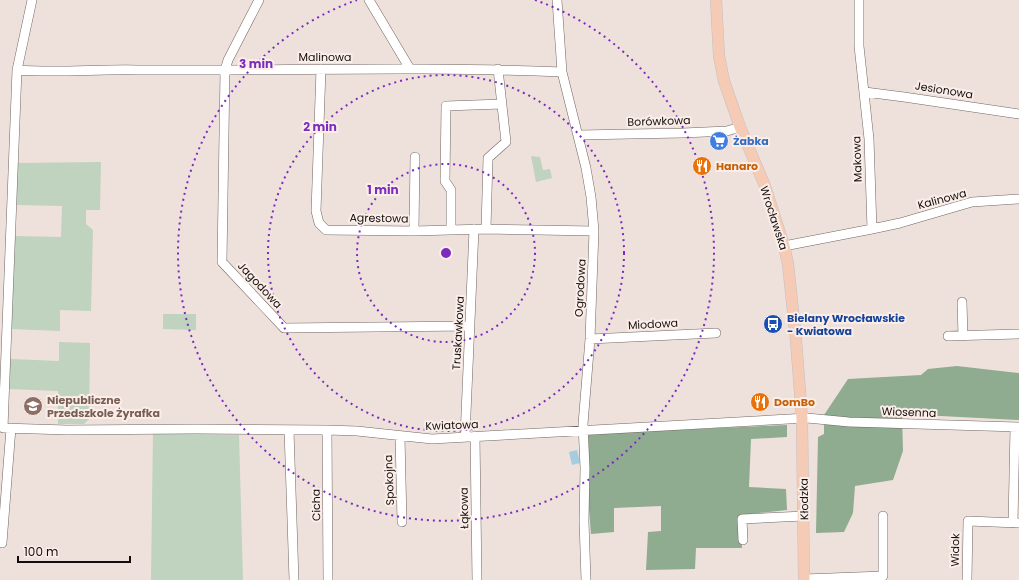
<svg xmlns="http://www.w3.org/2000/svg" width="1019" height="580" font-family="Poppins,sans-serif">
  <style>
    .green { fill: #bfd3bf }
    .forest { fill: #8fab90 }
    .water { fill: #a5ccdf }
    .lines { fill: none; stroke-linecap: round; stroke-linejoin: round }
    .minor-casing { stroke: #716661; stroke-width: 10 }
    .major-casing { stroke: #c1c0c0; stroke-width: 12 }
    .minor { stroke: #fff; stroke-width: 9 }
    .major { stroke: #f6cbb6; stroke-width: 11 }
    .ring { fill: none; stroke: #7b2cbf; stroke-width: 2; stroke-dasharray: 2 4 }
    .labels { text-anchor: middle; stroke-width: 4; stroke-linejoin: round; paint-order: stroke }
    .street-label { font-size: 11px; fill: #110d0b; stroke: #fbeee9 }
    .shop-label { font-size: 11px; font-weight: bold; fill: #366cbe; stroke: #fbeee9; text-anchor: start }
    .food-label { font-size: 11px; font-weight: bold; fill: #c56008; stroke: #fbeee9; text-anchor: start }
    .transit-label { font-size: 11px; font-weight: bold; fill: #164399; stroke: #fbeee9; text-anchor: start }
    .education-label { font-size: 11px; font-weight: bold; fill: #785e54; stroke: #fbeee9; text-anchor: start }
    .centre { fill: #7b2cbf; stroke: #fbeee9; stroke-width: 2 }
    .ring-label { font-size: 12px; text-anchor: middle; font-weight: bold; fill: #7b2cbf; stroke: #fbeee9; stroke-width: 4; stroke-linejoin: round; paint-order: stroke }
  </style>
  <rect width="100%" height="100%" fill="#eee1db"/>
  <path class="green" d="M531,156L540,157L543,170L550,169L552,178L536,182Z
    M101,162L100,210H86V224L93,230L91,311L60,310V331L11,329L14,236L61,237L62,206L16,205L17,163Z
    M163,314H196V330L163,329Z
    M59,342L90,343L89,419L84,424H58V391L9,389L10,359L59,361Z
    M153,433L239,435L243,580H151Z"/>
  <path class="forest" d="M957,366L1019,373V420L902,414L903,451L893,480L855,486L853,513L844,532L816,533L818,437L824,434V415L848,379L921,375L928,369Z
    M787,425V437L751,439L749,487L786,489L787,510L741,515L742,548H696L695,569L646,570L648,532L661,531V506L614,508V532L591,534L583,434Z"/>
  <path class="water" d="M577,450L580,463L572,465L569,452Z"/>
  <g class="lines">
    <defs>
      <path id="minor" d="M32,0L17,70L3,428L67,430L195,429L327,430L357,431L432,439L807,418L849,422L1019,427
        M259,0L228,60L225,70L222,262L284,328L470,326
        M369,0L410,69
        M557,0L562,72L586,168L591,197L594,231L590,339L583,424L585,468L584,521L586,580
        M321,69L316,211L319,223L326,230L414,231L486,229L594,231
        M17,70C57,73 98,69 138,70C279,71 421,66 562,72
        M865,92L904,97L1019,114
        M579,135L683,133L727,131L740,127
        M486,229L488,158L506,142L498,69
        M872,229L900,223L972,202L1019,199
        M451,230V190L445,181L446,106L502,104
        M414,231L415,157
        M784,246L872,229L869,139L859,46V0
        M962,302L963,336
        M948,336L1019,334
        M590,339L716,333
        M289,430L294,580
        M327,430L328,580
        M400,436L402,522
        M475,436L477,580
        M465,437L474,229
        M1013,523L1015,427
        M743,540L742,519L804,516
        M2,543L11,428
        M804,579L883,576V516
        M967,580L968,521L1019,523"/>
      <path id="major" d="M716,0L719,56L724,81L740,127L765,186L784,246L788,264L796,340L802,419L804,580"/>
    </defs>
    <use href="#minor" class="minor-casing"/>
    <use href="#major" class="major-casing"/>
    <use href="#minor" class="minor"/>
    <use href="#major" class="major"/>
  </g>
  <g class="ring">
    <circle cx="446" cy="253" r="89"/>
    <circle cx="446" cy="253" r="178"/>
    <path d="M535 0A268 268 0 1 1 357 0"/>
  </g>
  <defs>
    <symbol id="supermarket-disc" viewBox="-11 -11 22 22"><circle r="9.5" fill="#3f7fe0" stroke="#fbeee9"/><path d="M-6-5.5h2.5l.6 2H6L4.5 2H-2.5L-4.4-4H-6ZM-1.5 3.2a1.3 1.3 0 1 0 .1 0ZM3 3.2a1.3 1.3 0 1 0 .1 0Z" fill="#fff"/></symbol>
    <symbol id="restaurant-disc" viewBox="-11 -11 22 22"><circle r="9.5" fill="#e8710a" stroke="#fbeee9"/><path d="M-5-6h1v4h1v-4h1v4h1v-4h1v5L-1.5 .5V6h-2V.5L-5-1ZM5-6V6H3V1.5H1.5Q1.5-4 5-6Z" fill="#fff"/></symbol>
    <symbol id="bus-disc" viewBox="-11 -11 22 22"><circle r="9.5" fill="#1a4fb4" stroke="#fbeee9"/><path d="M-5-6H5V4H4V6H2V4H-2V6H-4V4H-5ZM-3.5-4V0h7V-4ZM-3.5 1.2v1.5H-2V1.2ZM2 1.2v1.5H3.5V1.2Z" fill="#fff"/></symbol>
    <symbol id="school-disc" viewBox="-11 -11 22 22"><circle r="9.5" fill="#8d6e63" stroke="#fbeee9"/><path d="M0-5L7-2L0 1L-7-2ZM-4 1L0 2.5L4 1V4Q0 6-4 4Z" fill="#fff"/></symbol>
  </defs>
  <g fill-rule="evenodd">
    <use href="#supermarket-disc" x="708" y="130" width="22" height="22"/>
    <use href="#restaurant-disc" x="691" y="155" width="22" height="22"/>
    <use href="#bus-disc" x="762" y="313" width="22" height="22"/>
    <use href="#restaurant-disc" x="749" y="391" width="22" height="22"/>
    <use href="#school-disc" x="22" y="395" width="22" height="22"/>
  </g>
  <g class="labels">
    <g class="street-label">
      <text x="325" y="61">Malinowa</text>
      <text transform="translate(944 90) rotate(9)" y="4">Jesionowa</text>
      <text transform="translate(659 121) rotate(-2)" y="4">Borówkowa</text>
      <text transform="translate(857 159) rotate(-92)" y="4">Makowa</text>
      <text transform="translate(942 199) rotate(-15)" y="4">Kalinowa</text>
      <text transform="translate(379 218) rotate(1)" y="4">Agrestowa</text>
      <text transform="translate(774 218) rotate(72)" y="4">Wrocławska</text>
      <text transform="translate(260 285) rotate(47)" y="4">Jagodowa</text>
      <text transform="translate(580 288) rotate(-87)" y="4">Ogrodowa</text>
      <text transform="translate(653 324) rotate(-3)" y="4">Miodowa</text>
      <text transform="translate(458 333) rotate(-87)" y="4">Truskawkowa</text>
      <text transform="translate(909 412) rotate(2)" y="4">Wiosenna</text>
      <text transform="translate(452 425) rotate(-2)" y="4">Kwiatowa</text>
      <text transform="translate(389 480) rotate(-92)" y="4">Spokojna</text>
      <text transform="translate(804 499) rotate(-91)" y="4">Kłodzka</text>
      <text transform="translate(316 505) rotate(-91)" y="4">Cicha</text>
      <text transform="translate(464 508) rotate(-91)" y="4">Łąkowa</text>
      <text transform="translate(955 550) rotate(-89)" y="4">Widok</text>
    </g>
    <g class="shop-label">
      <text x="733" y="145">Żabka</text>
    </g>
    <g class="food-label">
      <text x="716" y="170">Hanaro</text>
      <text x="774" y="406">DomBo</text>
    </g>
    <g class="transit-label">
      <text x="787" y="322">Bielany Wrocławskie<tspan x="787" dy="13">- Kwiatowa</tspan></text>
    </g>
    <g class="education-label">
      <text x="47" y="404">Niepubliczne<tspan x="47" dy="13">Przedszkole Żyrafka</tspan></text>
    </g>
  </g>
  <circle cx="446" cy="253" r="6" class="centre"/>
  <g class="ring-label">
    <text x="256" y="68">3 min</text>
    <text x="320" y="131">2 min</text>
    <text x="383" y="194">1 min</text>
  </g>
  <path d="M18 556v6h112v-6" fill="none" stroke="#110d0b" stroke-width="2"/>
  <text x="24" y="556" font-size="12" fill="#110d0b" stroke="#fbeee9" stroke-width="3" paint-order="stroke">100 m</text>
</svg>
